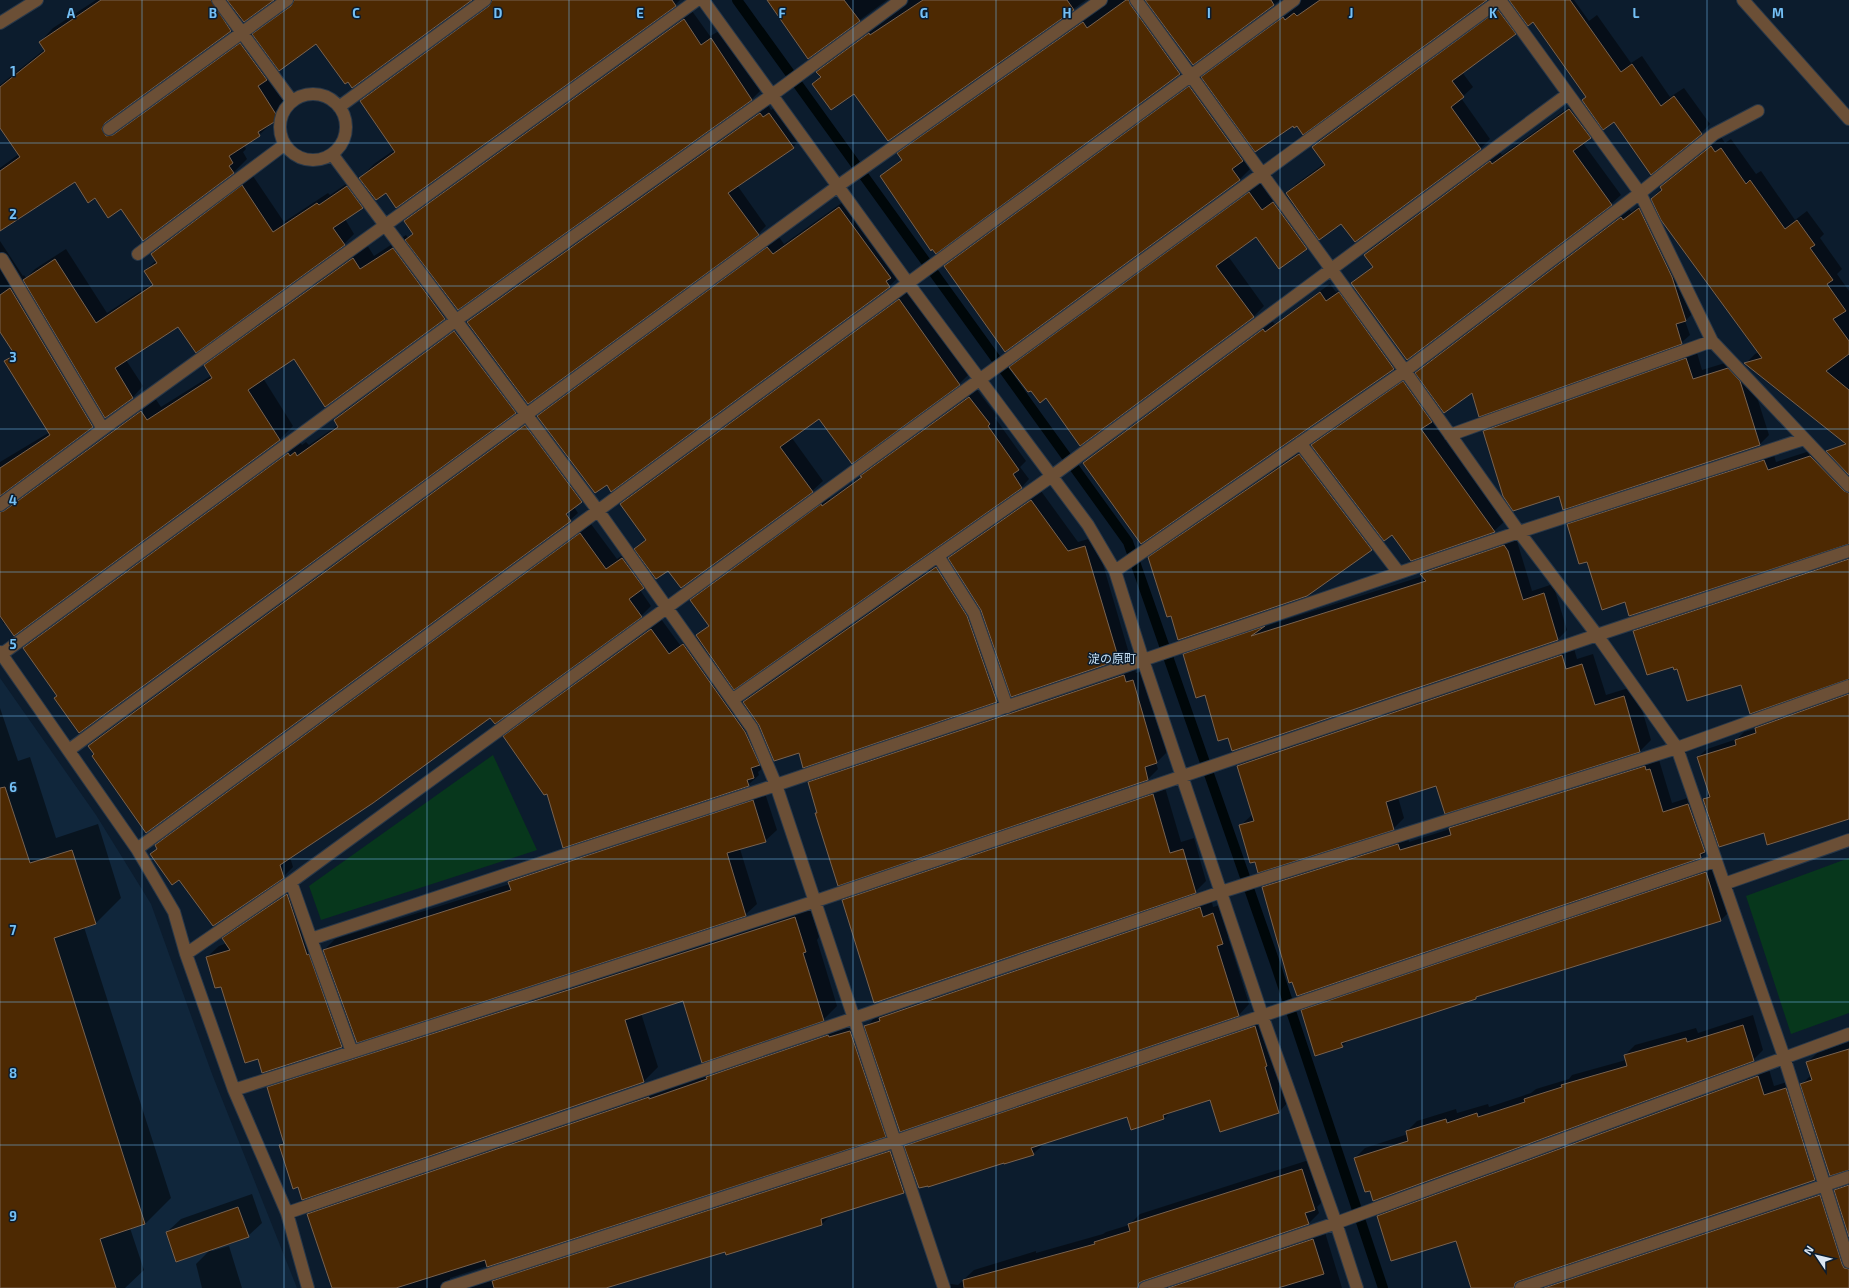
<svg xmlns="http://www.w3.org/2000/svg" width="1849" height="1288" font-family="'Exo 2','Noto Sans JP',sans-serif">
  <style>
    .built { fill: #10263b }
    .green { fill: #07371c }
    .shadow { fill: #0007 }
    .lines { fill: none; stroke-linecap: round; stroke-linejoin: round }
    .stream { stroke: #000709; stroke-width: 10 }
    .building { fill: #4d2902; stroke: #786250 }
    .lane-casing { stroke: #293849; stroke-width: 14 }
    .street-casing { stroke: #293849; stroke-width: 14 }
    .lane { stroke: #6b4f36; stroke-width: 12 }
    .street { stroke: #6b4f36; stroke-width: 12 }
    .grid { fill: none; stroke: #74c0f6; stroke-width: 1; stroke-opacity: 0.55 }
    .labels { text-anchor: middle; stroke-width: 3; stroke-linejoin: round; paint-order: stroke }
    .neighbourhood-label { font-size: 12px; fill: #c6e1f6; stroke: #0c1c2d }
    .grid-label { font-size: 13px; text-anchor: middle; font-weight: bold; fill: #74c0f6; stroke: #0c1c2d; stroke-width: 3; stroke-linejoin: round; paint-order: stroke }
  </style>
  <rect width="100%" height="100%" fill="#0c1c2d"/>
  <path class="built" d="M0,678L96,815L151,904L212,1074L297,1288H0Z"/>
  <path class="green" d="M493,755L537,850L321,920L309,886Z
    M1849,858V1013L1791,1034L1746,896Z"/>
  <path class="shadow" d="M96,0H273L242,19L231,30L115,114L119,123L254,30L256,32L267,21L295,0H471L316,42L278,67L272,73L292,105L259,135L244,145L246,149L243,152L247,159L234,172L143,240L122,207L96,197L75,181L0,230V168L19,154L0,127V85L45,49L40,42L53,28Z
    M493,0H680L674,6L387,192L374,196L362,207L345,219L354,234L344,244L179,325L126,360L143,386L133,397L106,417L104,414L92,426L7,489L6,492L11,499L155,398L161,407L212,375L205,365L219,352L367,245L374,256L406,235L408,238L413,233L406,221L415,212L692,11L710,36L721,30L760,91L751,100L456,306L445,318L326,406L294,357L263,378L293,426L280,439L4,624L0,617V462L50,432L6,361L14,352L0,330V241L23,276L24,275L26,278L35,269L66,249L107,313L153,283L145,271L156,260L152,254L163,243L253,176L284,222L328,193L330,195L358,176L359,179L374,164L394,150L362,101L375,87Z
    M767,0H887L808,58Z
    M909,0H1086L889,140L854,92L813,84L821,76L818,72L827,62L908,3Z
    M1109,0H1143L1189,64L1180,73L936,252L881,176L902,159L899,153L908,144Z
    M1146,0H1280L1193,64Z
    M1302,0H1487L1303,133L1297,125L1293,124L1254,148L1243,159L1250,169L1240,179L1006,350L946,266L956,255L1200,76L1202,78L1212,68Z
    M1510,0H1574L1589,21L1597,15L1631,63L1642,56L1670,97L1684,88L1710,124L1701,133L1614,121L1587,96L1534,20Z
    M1508,2L1524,24L1515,34L1462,72L1473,87L1461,98L1490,139L1481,148L1355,241L1342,222L1318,236L1306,248L1279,268L1256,236L1228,256L1264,306L1253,317L1046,397L1011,367L1022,356L1261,182L1274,200L1285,192L1286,194L1296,184L1325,163L1313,147L1322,137Z
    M1579,100L1600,128L1583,143L1621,195L1611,204L1352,284L1373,266L1365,255L1374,245L1500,152L1502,155Z
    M768,105L771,110L777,106L801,139L793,147L737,185L766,226L758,234L527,401L515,412L58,695L24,648L35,637L300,442L302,445L306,442L309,445L338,425L335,420L346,409L466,320L468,322L476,314Z
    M1721,137L1725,143L1731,139L1756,174L1761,171L1795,220L1807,211L1824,234L1820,238L1842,269L1837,274L1849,291V453L1841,447L1845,442L1746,363L1755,354L1759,352L1652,199L1671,177Z
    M850,197L900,275L890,286L612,490L538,416L549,405L779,237L784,244Z
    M1647,200L1694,312L1685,321L1690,335L1681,343L1472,391L1443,409L1433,419L1505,521L1494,531L1392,534L1312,445L1323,434L1414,371L1416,373L1425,364L1629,209L1631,212Z
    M1330,284L1336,292L1349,284L1403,359L1394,368L1141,542L1085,463L1094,454L1272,321L1275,324Z
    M910,289L970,373L959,384L820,417L792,438L823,481L812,491L655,576L640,590L651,606L641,616L490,716L290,857L293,867L283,877L179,878L152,854L158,848L156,845L166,835L591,524L617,559L633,548L634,550L646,539L621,504L632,493Z
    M1696,349L1702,370L1738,359L1749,372L1769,435L1759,445L1560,495L1484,431L1494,422Z
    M977,390L997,416L995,418L1026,461L1020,467L1029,479L1022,487L733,689L743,703L752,693L945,559L1005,692L997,701L804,766L800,752L760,724L756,718L769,754L762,761L764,767L758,772L759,775L748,785L548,793L505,736L515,726L661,619L680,645L694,634L696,637L709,625L691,601L699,593L829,497L830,499L862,476L869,468Z
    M533,418L589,494L574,507L578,513L570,520L95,754L89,746L97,738Z
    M1308,445L1380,540L1371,549L1150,557L1159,548Z
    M1819,448L1849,480V543L1625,601L1588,560L1568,524L1577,516L1773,452L1776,462Z
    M1041,491L1078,542L1095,537L1128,650L1119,659L982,610L949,558L959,548Z
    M1514,536L1517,541L1532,591L1553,584L1567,630L1557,640L1229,736L1184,655L1193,645L1271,619L1263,627L1423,576L1421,574L1431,564Z
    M1849,554V678L1742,684L1673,666L1635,631L1643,623Z
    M1573,645L1577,659L1593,654L1606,695L1635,686L1651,740L1640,751L1445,812L1437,785L1398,797L1404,818L1393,829L1255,861L1240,826L1253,814L1238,766L1249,755Z
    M1134,665L1136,673L1143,671L1167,752L1156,763L1158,769L1148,779L838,884L816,813L818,812L809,782L819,772Z
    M1849,689V812L1764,832L1704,799L1710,793L1698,757L1707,749L1737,739L1744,732L1755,729L1764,720Z
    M0,708L18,761L30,757L56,838L98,824L121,898L96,923L84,927L171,1198L145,1224L130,1228L144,1270L125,1288H0Z
    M1654,758L1655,761L1659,760L1672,803L1697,795L1710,848L1701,857L1297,995L1263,887L1272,878L1407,835L1409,842L1450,829L1459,819Z
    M1164,784L1181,842L1194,838L1206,881L1195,892L843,900L854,889Z
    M764,790L777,830L765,841L740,849L757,904L745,915L354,1034L342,1046L259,1058L207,957L219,946L227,943L223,939L235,927L299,883L319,943H320L323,951L335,939L510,884L509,882L520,871Z
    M1717,862L1731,910L1720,921L1480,995L1476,998L1350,1039L1342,1046L1302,1011L1313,1000Z
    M1211,897L1213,907L1224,904L1233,933L1228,937L1249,1004L1239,1015L866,1027L876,1016Z
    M809,904L819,937L817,940L837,1006L823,1020L683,1000L641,1013L658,1067L644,1081L280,1145L284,1141L268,1088L282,1074Z
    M1267,1015L1290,1100L1279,1112L1221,1130L1211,1099L1170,1112L1164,1119L1132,1129L1128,1115L1045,1143L1033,1154L906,1146L917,1135Z
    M1753,1015L1763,1050L1753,1060L1370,1190L1355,1158L1365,1148L1408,1134L1407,1131L1417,1121L1456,1109L1457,1113L1488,1104L1489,1107L1531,1093L1536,1089L1569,1079L1572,1075L1626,1060L1625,1055L1635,1045L1696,1028L1698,1033Z
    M861,1021L895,1125L885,1136L450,1278V1280L456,1285L901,1141L914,1182L904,1192L831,1215L822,1224L726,1250L603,1288H333L308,1214L318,1204Z
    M1849,1042V1169L1802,1084L1811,1075L1808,1062L1818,1052Z
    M1768,1066L1774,1086L1797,1079L1825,1169L1815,1180L1524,1278V1280L1530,1285L1830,1185L1849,1244L1848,1288H1472L1457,1239L1378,1216L1389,1206Z
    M1312,1159L1325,1199L1317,1207L1319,1213L1308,1224L1148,1279L1151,1284L1324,1229L1342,1288H936L951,1284L958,1285L974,1270L1036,1251V1253L1103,1234L1106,1232L1129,1225L1140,1214Z
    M1849,1179V1234L1835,1190Z
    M252,1194L262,1223L248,1236L211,1249L212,1251L229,1246L242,1288H202L196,1264L211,1249L167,1232L181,1219Z"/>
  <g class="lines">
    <path class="stream" d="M737,0L1128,542L1275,963L1383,1288"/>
  </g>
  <path class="building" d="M101,0H211L231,31L105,123L102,129L106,136L113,135L240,43L267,80L258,86L279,119L258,132L260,136L229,156L233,163L229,166L234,173L143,241L121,209L108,218L95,198L88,203L75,182L0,231V171L20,157L0,128V87L45,51L39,42Z
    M227,0H274L244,22Z
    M294,0H472L352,88L348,82L345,84L316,44L279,71L252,34L291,6Z
    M492,0H672L676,6L396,208L386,193L376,200L359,178L395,152L360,101L489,6Z
    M767,0H844L860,21L808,59Z
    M923,0H1067L1074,10L888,141L854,94L831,110L812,84L821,77L816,72L869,33L870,35Z
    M1126,0H1129L1130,4L1180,74L936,254L932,249L931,251L880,176L902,160L897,153L1083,22L1087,28Z
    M1145,0H1271L1274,5L1193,65Z
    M1320,0H1487L1303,135L1297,126L1294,128L1293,126L1255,152L1201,77L1283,17L1285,20L1294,13L1297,16Z
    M1509,0H1570L1621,72L1632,64L1661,106L1674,96L1702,134L1651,175L1614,122L1603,130L1582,100L1586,97L1533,22L1528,26Z
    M1498,10L1516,34L1452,81L1464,97L1451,107L1481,149L1355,242L1341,224L1319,240L1286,193L1325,165L1312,147Z
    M684,19L701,45L711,38L752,100L458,310L405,240L413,234L404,221Z
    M1189,86L1243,161L1232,169L1240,180L1005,352L944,266Z
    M1569,109L1591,138L1573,151L1612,205L1407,360L1351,283L1373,267L1364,255L1490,161L1492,164Z
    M760,113L763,117L769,113L794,148L728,193L759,235L528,404L467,322Z
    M1711,146L1715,152L1721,148L1746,184L1750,180L1785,229L1797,220L1815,245L1810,248L1833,280L1827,284L1846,311L1833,319L1849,341V354L1826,371L1849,390V475L1826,451L1846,444L1744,363L1762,358L1661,220L1651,199L1662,190L1660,187Z
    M242,185L273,232L317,203L319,205L347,186L363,208L333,228L345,245L196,353L178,327L115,368L133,398L105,418L23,280L55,259L96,323L153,285L144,271L157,263L151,254Z
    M1249,192L1262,210L1273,202L1307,249L1279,269L1256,237L1216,266L1254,317L1080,446L1046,398L1040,403L1031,391L1028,392L1009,367Z
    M839,207L891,278L886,281L890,287L611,492L607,485L595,493L537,416L767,247L773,254Z
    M1639,208L1672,277L1686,321L1676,324L1682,344L1479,417L1472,393L1444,413L1415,373L1621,217L1623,220Z
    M393,248L445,319L325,407L294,359L248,390L280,440L14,636L0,616V512L4,511L141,411L147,420L212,378L204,365L353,258L360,269Z
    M10,288L93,427L0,496V468L50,435L4,361L15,355L0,332V295Z
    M1320,292L1326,301L1339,292L1394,369L1141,544L1083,463L1263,329L1265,332Z
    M899,299L960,385L852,464L819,419L780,447L813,492L681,588L668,571L656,579L634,549L646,540L620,504Z
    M454,331L516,413L79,733L54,698L57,696L23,648L288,453L290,456L295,452L297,456L338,427L334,420Z
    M1686,358L1693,379L1728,368L1740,381L1760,445L1563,510L1559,496L1513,511L1503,496L1483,431Z
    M1403,381L1432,422L1421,429L1495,532L1411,561L1392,535L1384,541L1311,445Z
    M969,397L990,424L988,426L1019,470L1013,474L1022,488L734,690L696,635L709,626L690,600L821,504L822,506L862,477L860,476Z
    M525,425L582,502L566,514L571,521L146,833L92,756L94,754L88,746Z
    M1299,454L1372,550L1307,596L1178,640L1171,616L1167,617L1148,557Z
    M1810,456L1844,491L1849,493V544L1629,616L1625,602L1602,610L1587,562L1579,564L1567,524L1764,460L1768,470Z
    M1031,500L1068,551L1085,546L1119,660L1011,697L981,610L948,558Z
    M580,533L606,569L622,558L644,588L629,599L642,617L495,724L490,718L373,803L280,865L284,878L213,926L179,880L172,885L150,854L157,849L155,845Z
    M1504,545L1508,551L1523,600L1544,593L1558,640L1232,751L1228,738L1218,741L1205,695L1196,698L1183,654L1265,626L1251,636L1426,581L1420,574Z
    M1849,559V679L1750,714L1741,685L1687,701L1677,669L1674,670L1673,667L1647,675L1633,631Z
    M936,567L967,616L997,702L803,768L799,753L774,761L759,725L743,702Z
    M651,629L669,654L683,644L745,732L760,765L751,768L754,778L747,780L749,786L563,848L547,794L544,795L503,736Z
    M1562,655L1566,669L1582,664L1595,705L1624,696L1640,752L1445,814L1436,786L1386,802L1394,830L1258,873L1255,862L1250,863L1239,825L1254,821L1237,766Z
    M1124,675L1126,682L1133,680L1157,763L1145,767L1148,780L838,886L815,813H817L808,782Z
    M1849,694V819L1767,845L1764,833L1719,847L1703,799L1710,797L1697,757L1736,745L1735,740L1756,733L1755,728Z
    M1645,766L1646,770L1650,769L1663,812L1688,804L1705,852L1700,854L1701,858L1297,996L1292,982L1289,983L1262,887L1398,844L1400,850L1451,835L1449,828Z
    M5,787L30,863L72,850L96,924L54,938L145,1224L100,1239L116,1288H0V788Z
    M1153,794L1170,853L1183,849L1196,893L874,1003L842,900Z
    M753,800L766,842L727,853L746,916L357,1043L323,950L511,890L508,882Z
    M1706,872L1721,921L1476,997V999L1341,1043L1343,1047L1315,1056L1301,1010Z
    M287,894L307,955L309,954L342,1047L262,1073L258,1059L245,1063L221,987L215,988L206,957L230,950L222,938Z
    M1200,907L1203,917L1213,913L1223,944L1217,946L1239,1016L900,1132L864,1026L880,1021L879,1018Z
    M795,917L806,952L803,953L824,1021L702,1063L683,1001L625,1020L644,1082L302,1200L298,1187L293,1189L279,1145L284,1144L267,1087Z
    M1743,1025L1754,1061L1373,1201L1370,1191L1365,1192L1354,1158L1408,1141L1406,1131L1446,1119L1447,1123L1477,1113L1478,1117L1525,1102L1524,1099L1562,1087L1561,1085L1627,1066L1624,1055L1686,1038L1687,1042Z
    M1255,1026L1267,1066L1265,1067L1279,1113L1220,1132L1210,1100L1163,1115L1164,1119L1131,1130L1127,1117L1031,1148L1034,1155L1004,1164V1163L928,1187V1186L919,1188L904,1146Z
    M850,1031L886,1137L487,1267L485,1260L396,1288H332L307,1214L649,1097V1099L707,1079L706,1077L828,1035L829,1037Z
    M1849,1049V1170L1830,1176L1800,1084L1812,1080L1806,1062Z
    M1758,1076L1764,1095L1786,1088L1815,1180L1519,1281L1515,1283L1514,1288H1471L1456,1241L1391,1261L1377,1216Z
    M890,1151L904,1193L821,1219L822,1225L726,1255L725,1252L606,1288H494L492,1281Z
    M1302,1169L1315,1210L1305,1213L1309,1224L1143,1281L1139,1283L1138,1288H964L963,1280L1095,1244L1094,1242L1130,1231L1128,1224Z
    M1849,1185V1237L1834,1190Z
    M1820,1195L1842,1264L1844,1268L1849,1269V1288H1544Z
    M238,1207L249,1237L176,1262L166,1232Z
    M1313,1239L1324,1274L1278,1288H1168Z"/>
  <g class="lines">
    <defs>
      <path id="lane" d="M1640,193L1714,134L1758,111"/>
      <path id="street" d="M218,0L292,101
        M703,0L908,283L1088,525L1115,571L1143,660L1262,1015L1336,1223L1357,1288
        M1136,0L1405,371L1519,532L1597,635L1677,748L1784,1057L1849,1262
        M1500,0L1640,193L1712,341L1849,486
        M1743,0L1849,119
        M0,23L37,0
        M280 127a33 33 0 1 1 66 0a33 33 0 1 1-66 0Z
        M339,107L485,0
        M109,129L287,0
        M332,154L599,512L752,728L776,785L944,1288
        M138,254L284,145
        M2,259L103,429
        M1450,435L1712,341
        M1300,443L1399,573
        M0,505L103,429L697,0
        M938,556L974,613L1007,707
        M1115,571L1405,371L1640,193
        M0,652L137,849L174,912L186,954L234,1090L287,1213L308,1288
        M2,654L455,321L772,95L901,0
        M732,700L1052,476L1568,94
        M69,750L838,186L1101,0
        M137,849L1294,0
        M291,882L1500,0
        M1724,884L1849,840
        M186,954L291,882L311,939L776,785L1519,532L1804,439
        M352,1052L816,901L1597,635L1849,551
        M234,1090L352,1052L311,939
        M287,1213L1221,892L1677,748L1849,686
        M447,1288L896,1141L1715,861
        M1145,1288L1336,1223L1849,1034
        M1521,1288L1849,1177"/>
    </defs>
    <use href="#lane" class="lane-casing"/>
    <use href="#street" class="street-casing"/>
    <use href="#lane" class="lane"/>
    <use href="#street" class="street"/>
  </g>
  <path class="grid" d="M142,0V1288M284,0V1288M427,0V1288M569,0V1288M711,0V1288M853,0V1288M996,0V1288M1138,0V1288M1280,0V1288M1422,0V1288M1565,0V1288M1707,0V1288M0,143H1849M0,286H1849M0,429H1849M0,572H1849M0,716H1849M0,859H1849M0,1002H1849M0,1145H1849"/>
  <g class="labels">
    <g class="neighbourhood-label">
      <text x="1112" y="663">淀の原町</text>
    </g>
  </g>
  <g class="grid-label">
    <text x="71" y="18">A</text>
    <text x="213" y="18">B</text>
    <text x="356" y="18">C</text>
    <text x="498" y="18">D</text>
    <text x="640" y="18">E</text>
    <text x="782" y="18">F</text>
    <text x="924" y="18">G</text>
    <text x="1067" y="18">H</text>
    <text x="1209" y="18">I</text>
    <text x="1351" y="18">J</text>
    <text x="1493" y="18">K</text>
    <text x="1636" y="18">L</text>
    <text x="1778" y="18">M</text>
    <text x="13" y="76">1</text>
    <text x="13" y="219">2</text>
    <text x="13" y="362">3</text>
    <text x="13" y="505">4</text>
    <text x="13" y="649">5</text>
    <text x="13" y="792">6</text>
    <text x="13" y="935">7</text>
    <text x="13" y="1078">8</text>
    <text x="13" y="1221">9</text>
  </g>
  <g transform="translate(1817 1256) rotate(305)" stroke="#0c1c2d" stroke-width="3" paint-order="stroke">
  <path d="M0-3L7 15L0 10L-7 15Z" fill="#dce7f3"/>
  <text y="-6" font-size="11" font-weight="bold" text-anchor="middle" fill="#dce7f3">N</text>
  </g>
</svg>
